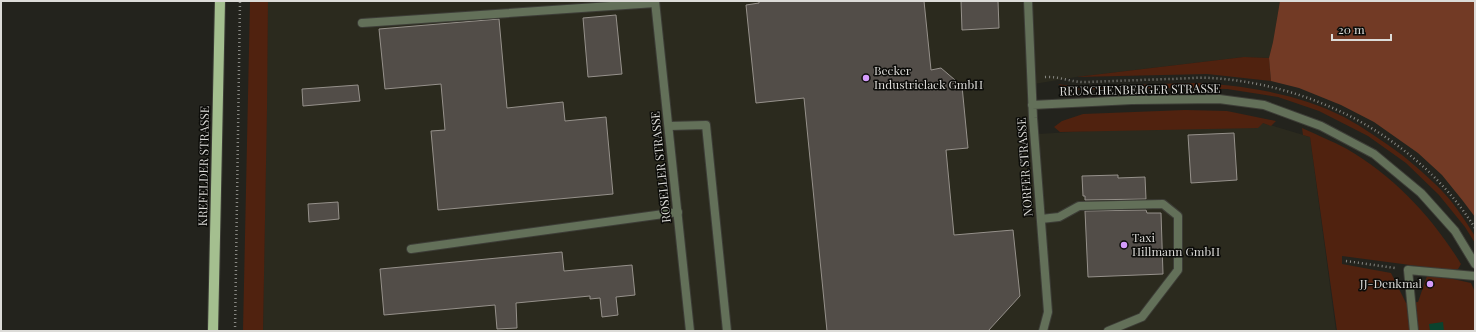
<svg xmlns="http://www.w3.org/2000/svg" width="1476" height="332" font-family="'Playfair Display',serif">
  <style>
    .built { fill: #2b2a1e }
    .green { fill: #50220f }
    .forest { fill: #723a25 }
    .water { fill: #0a432e }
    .building { fill: #524d48; stroke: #96918b }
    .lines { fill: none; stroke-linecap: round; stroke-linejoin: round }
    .lane-casing { stroke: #3d3d37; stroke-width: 10 }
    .street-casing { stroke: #3d3d37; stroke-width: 10 }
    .primary-casing { stroke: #3d3d37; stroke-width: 12 }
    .path { stroke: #888883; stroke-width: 2.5; stroke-dasharray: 1 3; stroke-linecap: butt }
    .lane { stroke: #637059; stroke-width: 8 }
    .street { stroke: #637059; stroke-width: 8 }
    .primary { stroke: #a4bf8f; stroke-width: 10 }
    .poi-dot { fill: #d49cfb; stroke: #0c0c09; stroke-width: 1.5 }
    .labels { text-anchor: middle; stroke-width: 3; stroke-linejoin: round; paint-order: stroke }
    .poi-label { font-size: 12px; fill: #dcdbd8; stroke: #0c0c09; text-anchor: start }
    .street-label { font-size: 12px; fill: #dcdbd8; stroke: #0c0c09 }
  </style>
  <rect width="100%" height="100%" fill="#23231d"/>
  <path class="built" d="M268,1H1280L1273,42L1269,58L1244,57L1076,77L1034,84L1037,134L1158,127L1263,123L1310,137L1336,331H263Z"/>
  <path class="green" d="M250,1H268L267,109L263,331H243Z
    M1244,57L1269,58L1271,81L1207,74L1076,77Z
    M1188,83C1238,84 1298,93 1344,117C1364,128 1383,141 1402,155C1419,169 1437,184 1451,201C1459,211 1466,222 1473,233L1475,236V243L1465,227L1439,195L1406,163L1368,136L1319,111L1278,97L1227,89L1161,88L1067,90L1058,84L1077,87Z
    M1185,110L1227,111L1276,121L1271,126L1263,123L1258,128L1060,132L1054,127L1062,121L1083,114Z
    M1302,128C1317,135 1332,141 1347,149C1394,176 1433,218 1461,264L1458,269L1448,270L1342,256V264L1391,273L1406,303L1418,302L1427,276L1453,279L1471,283L1475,292V331H1337L1310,137L1303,135Z"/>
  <path class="forest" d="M1280,1H1475V217L1463,201L1442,175L1418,153L1374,122L1341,105L1299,88L1271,81L1269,58L1273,42Z"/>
  <path class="water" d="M1443,322L1444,331H1430L1429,324Z"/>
  <path class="building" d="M759,1H924L931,70L941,68L962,86L968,148L946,150L954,235L1013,230L1020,296L988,331H827L804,98L756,103L746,5L759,3Z
    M961,1H998L999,28L962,30Z
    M616,15L622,74L588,77L583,18Z
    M499,19L507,108L563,102L565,121L606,117L613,194L438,210L431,131L445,130L441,84L385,89L379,29Z
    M358,85L360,101L303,106L302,89Z
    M1234,133L1237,180L1191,183L1188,135Z
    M1118,175V178L1145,177L1146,199L1085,200V196H1083L1082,176Z
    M338,202L339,219L309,222L308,204Z
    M1146,210L1147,213H1161L1163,274L1088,277L1085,211Z
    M562,252L564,271L632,265L635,295L616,297L618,315L602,317L600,298L590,299V296L516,303L517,328L497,329L495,305L384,315L380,269Z"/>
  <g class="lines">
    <defs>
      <path id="lane" d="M362,23L655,3
        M669,126L706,125L727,331
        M1041,219L1059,217L1079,206L1163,204L1178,216V270L1142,317L1108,331
        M411,249L678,212
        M1414,331L1408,270L1475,276"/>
      <path id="street" d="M655,1L690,331
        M1028,1L1033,118L1048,312L1043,331
        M1032,105L1132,100L1219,99L1264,105L1321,126L1374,154L1421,193L1455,231L1475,264"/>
      <path id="primary" d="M213,331L220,1"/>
    </defs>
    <use href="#lane" class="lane-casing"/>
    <use href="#street" class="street-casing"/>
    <use href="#primary" class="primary-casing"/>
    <path class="path" d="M1045,77C1060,76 1072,83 1087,82C1114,81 1141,80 1168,79C1182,79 1197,77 1211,78C1314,84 1419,139 1475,228
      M1346,261L1395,268
      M235,331L240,1"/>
    <use href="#lane" class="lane"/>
    <use href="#street" class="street"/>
    <use href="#primary" class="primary"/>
  </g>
  <g class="poi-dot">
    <circle cx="866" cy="78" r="4"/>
    <circle cx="1124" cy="245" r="4"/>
    <circle cx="1430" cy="284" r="4"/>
  </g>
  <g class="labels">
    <g class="poi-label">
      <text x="874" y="75">Becker<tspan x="874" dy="14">Industrielack GmbH</tspan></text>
      <text x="1132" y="242">Taxi<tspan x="1132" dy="14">Hillmann GmbH</tspan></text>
      <text x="1422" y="288" text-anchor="end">JJ-Denkmal</text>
    </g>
    <g class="street-label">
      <text transform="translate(1140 90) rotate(-1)" y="4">REUSCHENBERGER STRASSE</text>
      <text transform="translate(204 166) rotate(-89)" y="4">KREFELDER STRASSE</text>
      <text transform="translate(661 167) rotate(-96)" y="4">ROSELLER STRASSE</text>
      <text transform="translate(1025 167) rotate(-94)" y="4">NORFER STRASSE</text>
    </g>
  </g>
  <rect width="1476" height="332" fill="none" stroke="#dcdbd8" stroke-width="4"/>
  <path d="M1332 34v6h59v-6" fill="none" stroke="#dcdbd8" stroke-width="2"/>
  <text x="1338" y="34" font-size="12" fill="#dcdbd8" stroke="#0c0c09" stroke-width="3" paint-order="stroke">20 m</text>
</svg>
